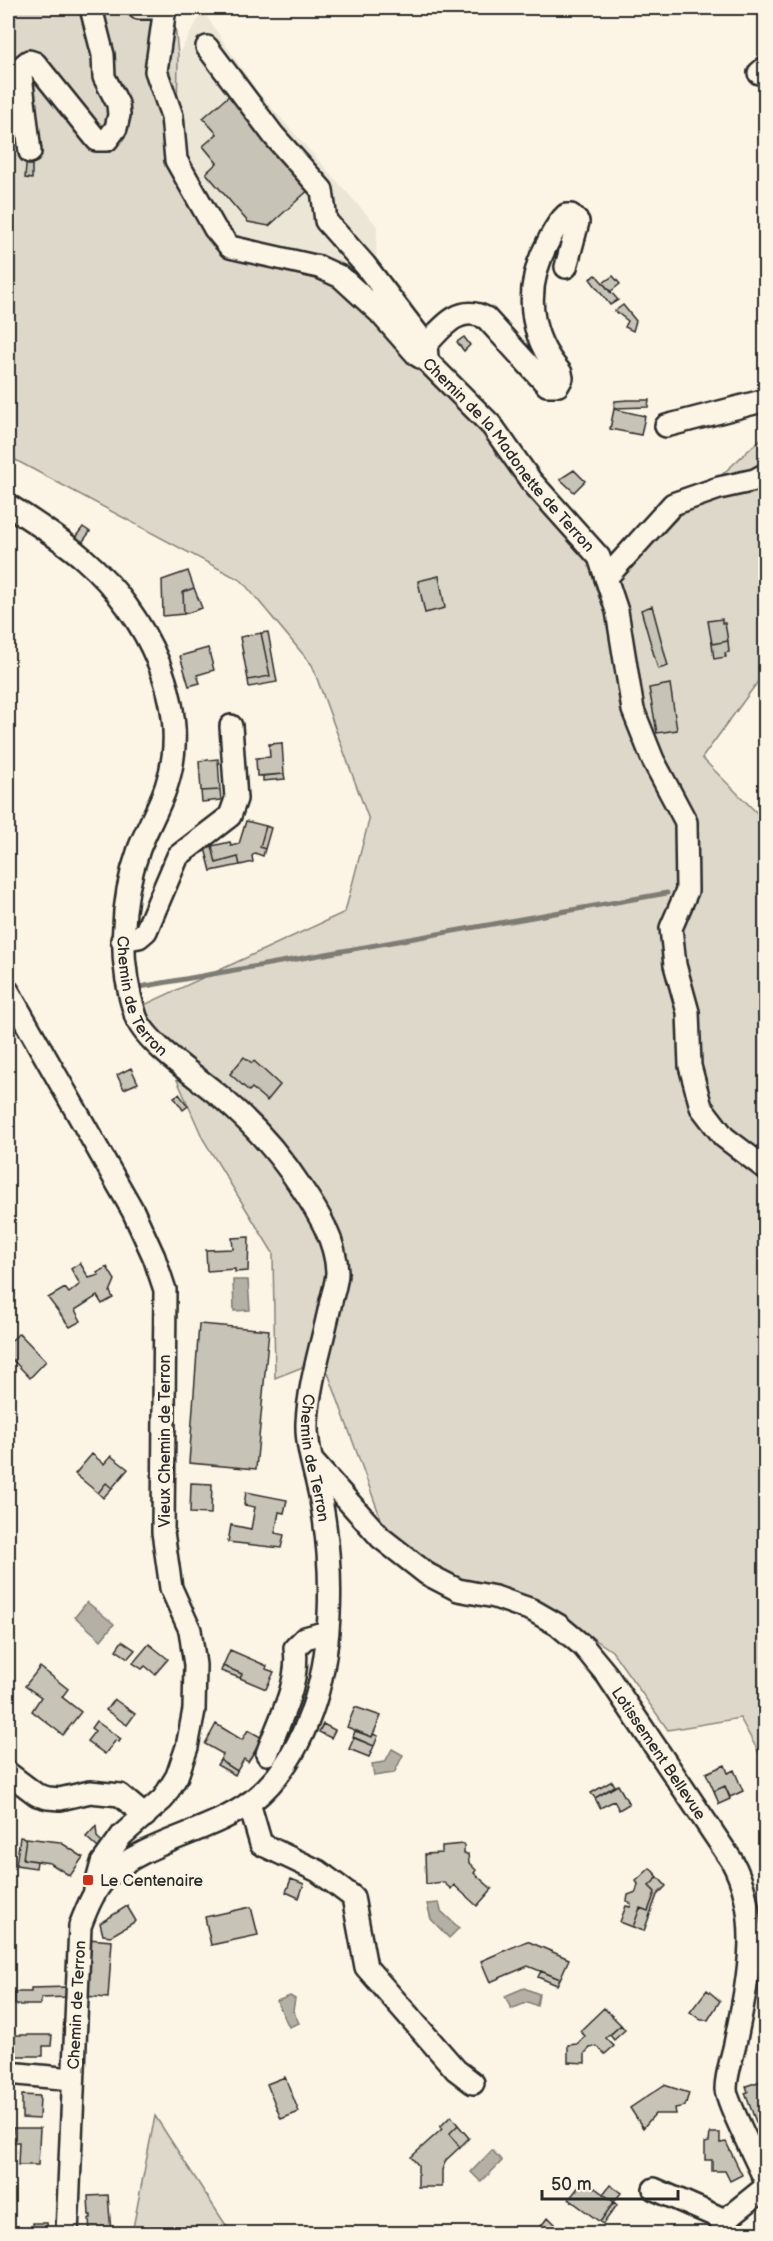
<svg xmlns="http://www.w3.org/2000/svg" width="773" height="2241" font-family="'Balsamiq Sans',sans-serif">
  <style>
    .built { fill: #ece6d7 }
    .green { fill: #ded8ca; stroke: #84827a; stroke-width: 1.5 }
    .water { fill: #b4b0a5; stroke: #7d7b74; stroke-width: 1.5 }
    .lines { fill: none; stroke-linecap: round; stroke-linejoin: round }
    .stream { stroke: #7d7b74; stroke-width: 5 }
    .building { fill: #c8c3b7; stroke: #2b2b2b; stroke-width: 1.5 }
    .minor-casing { stroke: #2b2b2b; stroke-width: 26 }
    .minor { stroke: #fcf5e5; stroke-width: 21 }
    .poi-dot { fill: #c8321e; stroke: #fcf5e5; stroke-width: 2 }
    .labels { text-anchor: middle; stroke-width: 6; stroke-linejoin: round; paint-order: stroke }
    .street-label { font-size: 16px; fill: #2b2b2b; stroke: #fcf5e5 }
    .poi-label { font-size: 16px; fill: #2b2b2b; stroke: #fcf5e5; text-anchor: start }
  </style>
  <rect width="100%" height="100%" fill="#fcf5e5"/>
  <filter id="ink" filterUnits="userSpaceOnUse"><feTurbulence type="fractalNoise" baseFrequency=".0167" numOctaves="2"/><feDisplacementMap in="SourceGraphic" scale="12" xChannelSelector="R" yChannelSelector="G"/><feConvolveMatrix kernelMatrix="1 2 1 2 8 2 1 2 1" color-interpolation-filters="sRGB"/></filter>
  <g filter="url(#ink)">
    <path class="built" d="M203,11L257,91L377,226L376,260L411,301L426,330L234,241L183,164L177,121L178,55Z"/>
    <path class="green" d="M8,8H179L174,14L178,55L177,121L185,167L234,241L321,261L389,315L587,558L599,598L700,495L765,435V672L702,758L765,821V1764L740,1718L668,1730L612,1651L538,1601L456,1578L386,1533L323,1359L275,1378L273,1253L203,1139L144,1005L345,912L369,820L312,665L242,581L8,456Z
      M155,2116L231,2233H132Z"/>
    <path class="water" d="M248,1280L250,1310L234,1311L233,1280Z
      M87,1602L114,1624L101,1640L75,1617Z
      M392,1749L403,1755L394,1773L374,1776L372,1764L385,1762Z
      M439,1903L441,1911L459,1928L449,1938L431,1919L427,1904Z
      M524,1988L539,1994L537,2006L528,2002L511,2009L505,1996Z
      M290,1996L295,1999L293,2011L299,2023L289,2027L277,2001Z
      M492,2150L502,2161L481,2182L471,2172Z"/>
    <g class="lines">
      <path class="stream" d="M140,987L667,893"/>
    </g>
    <path class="building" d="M231,94L313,186L269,226L248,222L206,173L217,163L203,146L217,134L203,118Z
      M26,165H32V179L25,178Z
      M596,275L618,300L610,305L590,279Z
      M613,276L620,284L610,292L603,283Z
      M623,305L636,321L633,331L625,327L628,321L615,311Z
      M464,337L470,345L464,351L457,342Z
      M628,400H649L648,407L614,408L615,401Z
      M614,409L645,416L641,435L610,429Z
      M574,470L585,481L574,492L560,479Z
      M83,527L90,532L80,545L73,540Z
      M188,571L194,588L183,592L184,614L163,616L162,580Z
      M439,576L445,608L425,613L418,581Z
      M194,588L202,608L184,614L183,592Z
      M652,606L668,666L658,669L641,610Z
      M722,619V623H725L728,641L712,644L708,621Z
      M268,632L277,682L249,687L248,680L270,676L261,633Z
      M261,633L270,676L248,680L240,637Z
      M728,641L729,652L725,653L726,657L714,659L712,644Z
      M208,648L214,670L197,675L200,683L189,686L180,656Z
      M670,684L677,730L657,733L649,688Z
      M282,743L284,774L257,776L256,758L270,757L269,744Z
      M218,759L220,790L201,791L199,761Z
      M284,774L285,779L263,781V776Z
      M220,790L221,800L202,802L201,791Z
      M246,821L266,826L260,847L265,849L263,856L255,853L252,856L253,862L240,865L238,857L216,863L212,846L230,842L231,846L239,844Z
      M266,826L271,828L265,849L260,847Z
      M212,846L216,863L238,857L240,865L211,871L205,848Z
      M12,1013L21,1028L11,1034L8,1028V1016Z
      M244,1057L252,1063L254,1061L280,1085L267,1101L252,1088L249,1091L230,1074Z
      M131,1068L138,1083L124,1089L117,1075Z
      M179,1094L188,1106L183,1110L174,1097Z
      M249,1237L248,1271L235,1272V1269L207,1271L206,1250L233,1249L232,1238Z
      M80,1263L89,1278L99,1275L97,1273L107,1267L115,1280L110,1292L113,1298L102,1304L97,1296L75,1310L81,1321L70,1327L48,1298L65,1288L69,1293L80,1284L71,1269Z
      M199,1324L269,1330L256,1469L189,1463Z
      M19,1333L46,1361L30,1378L8,1355V1344Z
      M92,1454L104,1464L111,1456L128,1469L112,1488L106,1483L98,1493L75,1474Z
      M106,1483L112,1488L103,1498L98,1493Z
      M191,1483L212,1484L211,1514L190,1513Z
      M246,1492L287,1500L284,1513L279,1512L275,1533L284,1535L281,1548L228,1542L231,1525L251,1529L255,1507L244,1505Z
      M122,1641L135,1650L128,1658L116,1650Z
      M149,1644L168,1659L155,1674L145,1666L142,1669L133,1663Z
      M230,1650L267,1666L266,1669L274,1672L266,1689L240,1678L242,1674L223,1666Z
      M223,1666L242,1674L240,1678L221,1671Z
      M40,1667L68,1689L62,1697L81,1712L63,1735L32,1711L41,1697L25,1686Z
      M114,1699L135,1714L127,1725L106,1710Z
      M355,1707L381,1716L372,1737L347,1727Z
      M96,1721L121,1739L119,1742L116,1740L105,1754L87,1741L95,1731L91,1728Z
      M216,1724L242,1740L248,1730L266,1740L259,1754L255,1751L248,1762L244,1759L237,1771L220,1760L223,1754L205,1744Z
      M323,1724L335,1730L331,1738L319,1732Z
      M355,1731L372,1737L373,1734L378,1736L374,1746L353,1737Z
      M354,1738L374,1746L369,1757L349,1749Z
      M220,1760L237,1771L235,1775L217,1765Z
      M725,1765L728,1773L734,1770L743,1791L730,1797L725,1786L714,1791L706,1773Z
      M612,1781L615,1786L595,1798L591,1793Z
      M618,1785L629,1804L619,1810L614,1801L600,1808L595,1798Z
      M725,1786L730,1799L719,1804L714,1791Z
      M96,1826L97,1837L103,1843L98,1848L86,1837Z
      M20,1837L26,1838L23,1859L37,1861L36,1868L16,1865Z
      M26,1838L60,1842L83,1857L70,1876L50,1863L23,1859Z
      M464,1844V1854H468L469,1863L476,1870L474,1873L492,1889L477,1906L454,1885L451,1889L443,1882L426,1884L425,1854L442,1853V1846Z
      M650,1868L658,1877L649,1886L655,1892L648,1911L640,1908L633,1927L620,1922L626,1906L630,1907L631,1904L627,1901L628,1895L636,1892L638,1884L636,1881Z
      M658,1877L666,1886L657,1895L644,1931L633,1927L640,1908L648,1911L655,1892L649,1886Z
      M291,1879L304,1884L299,1898L286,1892Z
      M127,1906L136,1921L111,1936L103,1935L100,1923Z
      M251,1907L258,1935L211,1945L205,1917Z
      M88,1939L112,1941L108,1998L84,1996Z
      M527,1941L569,1959L560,1979L528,1966L490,1982L481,1961Z
      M541,1971L560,1979L557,1985L538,1977Z
      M68,1987L67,1997L42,1998L40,2005H15V1992H31V1988Z
      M707,1990L720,2001L708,2020H701L690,2012Z
      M604,2008L621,2025L606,2038L614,2046L605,2054L597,2046L590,2048L585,2053V2063L568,2062V2045L577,2044L585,2036L580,2031Z
      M621,2025L625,2030L614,2040L610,2035Z
      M8,2035H52L51,2046H43V2056H8Z
      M285,2077L299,2112L281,2119L267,2084Z
      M761,2081L766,2094L764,2129L761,2120L756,2122L745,2093L748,2092L746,2086Z
      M664,2085L689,2093L685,2106L675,2108L676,2114H655L643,2128L630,2108Z
      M22,2095L40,2096L39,2119L22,2118Z
      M451,2116L458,2125L449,2134L460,2147L446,2160L442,2170V2187H418V2165L411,2157L442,2129L440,2127Z
      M458,2125L469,2138L460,2147L449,2134Z
      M13,2128H40L38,2165H18L19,2142H12Z
      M710,2133H720V2143L726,2142L742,2175L730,2181L725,2171H712V2160H705V2143L709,2142Z
      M584,2180L614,2202L600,2222L569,2199Z
      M610,2185L621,2193L614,2202L603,2194Z
      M108,2195L111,2232L90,2233L89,2219H91V2215H89L88,2196Z
      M614,2202L617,2205L603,2224L600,2222Z
      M548,2217L557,2226L550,2234H535Z
      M33,2223H47L48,2234H34Z"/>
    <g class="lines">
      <defs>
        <g id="minor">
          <path id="s1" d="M139,8H165L156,71L172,116L176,160L215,229L230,247L319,267L341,277L379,312L417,355L427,361L492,426L531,481L599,557L617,611L633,710L653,760L686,822L687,891L671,928L675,965L688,1012L690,1066L701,1107L724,1137L766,1169"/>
          <path d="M207,47L274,136L322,190L326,221L365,265L426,345L427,357"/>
          <path d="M759,73L766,67"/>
          <path d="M30,152L21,75L24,65L29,61L35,63L97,140H107L116,128L119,115L118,104L104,77L103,55L91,8"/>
          <path d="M426,345C443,326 460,304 486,318L547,385H558L562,378L561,373C527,335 524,286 548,242C553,233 557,223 566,215H571L578,222L566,267"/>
          <path d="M666,426L766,400"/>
          <path id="s2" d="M8,505C33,521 61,539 84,559C145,612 194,706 166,787C159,808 147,828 139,849C120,902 118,963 136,1017C146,1044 199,1078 222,1098C253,1124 279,1153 301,1187C318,1212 336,1241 337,1272C337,1283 332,1295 330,1306C322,1345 309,1382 307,1423C306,1450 318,1480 322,1506C333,1568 333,1642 315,1701C303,1739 284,1776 252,1801C212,1832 146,1841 109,1875C94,1889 87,1908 80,1926L67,2234"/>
          <path d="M606,578L673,504L719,488L755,480L766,474"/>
          <path d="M122,940L139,937L146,931L178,856L230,816L236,799L231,726"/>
          <path d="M8,991L133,1211L154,1257L165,1290L163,1532L171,1588L190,1630L195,1665L194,1710L187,1747L177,1776L163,1799L122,1835L102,1863L95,1889"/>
          <path id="s3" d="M314,1463L381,1538L427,1574L458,1590L495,1597L532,1610L558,1625L583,1646L607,1675L732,1861C763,1919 747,1983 735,2044C732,2058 726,2075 726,2089C726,2100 759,2166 766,2182"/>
          <path d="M267,1754C279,1720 300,1684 295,1648L305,1638L327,1632"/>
          <path d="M8,1773L37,1795L48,1798L60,1799L90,1792L120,1795L145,1816"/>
          <path d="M249,1803L261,1844L318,1871L353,1897L366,1967L456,2070L473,2083"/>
          <path d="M8,2073L72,2079"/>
          <path d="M654,2189L725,2220"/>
          <path d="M720,2234L725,2220L766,2187"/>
        </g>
      </defs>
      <use href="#minor" class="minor-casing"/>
      <use href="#minor" class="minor"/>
    </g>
  </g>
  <rect class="poi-dot" x="82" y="1874" width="12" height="12" rx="3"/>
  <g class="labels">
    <g class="street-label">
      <text dy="6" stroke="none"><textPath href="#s1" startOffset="645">Chemin de la Madonette de Terron</textPath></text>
      <text dy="6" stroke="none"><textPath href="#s2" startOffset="570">Chemin de Terron</textPath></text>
      <text transform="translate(164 1441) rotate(-90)" y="6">Vieux Chemin de Terron</text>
      <text dy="6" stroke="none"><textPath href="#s2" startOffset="1110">Chemin de Terron</textPath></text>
      <text dy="6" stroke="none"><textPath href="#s3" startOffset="465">Lotissement Bellevue</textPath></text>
      <text transform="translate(76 2005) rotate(-87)" y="6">Chemin de Terron</text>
    </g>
    <g class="poi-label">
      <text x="100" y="1886">Le Centenaire</text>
    </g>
  </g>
  <rect width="773" height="2241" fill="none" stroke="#fcf5e5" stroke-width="30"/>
  <rect x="15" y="15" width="743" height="2211" fill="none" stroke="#2b2b2b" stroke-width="2" filter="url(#ink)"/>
  <path d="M542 2190v9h136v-9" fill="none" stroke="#2b2b2b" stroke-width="3"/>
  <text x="551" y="2190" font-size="18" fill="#2b2b2b" stroke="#fcf5e5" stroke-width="4.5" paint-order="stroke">50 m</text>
</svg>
